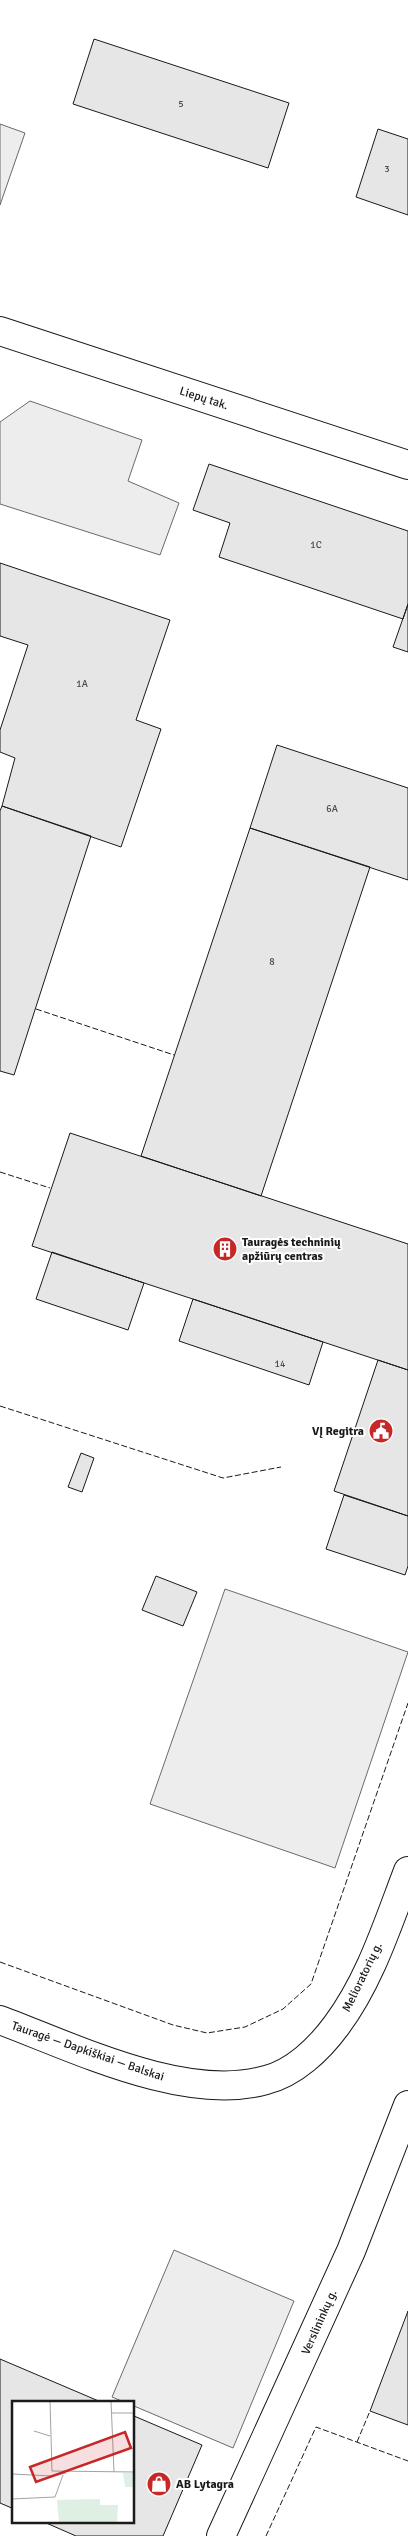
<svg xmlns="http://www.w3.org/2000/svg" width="408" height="2536" font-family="Signika,sans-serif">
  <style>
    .parking { fill: #ededed; stroke: #6a6a6a }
    .building { fill: #e6e6e6; stroke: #1a1a1a }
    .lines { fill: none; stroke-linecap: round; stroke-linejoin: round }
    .street-casing { stroke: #1a1a1a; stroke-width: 30 }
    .secondary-casing { stroke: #1a1a1a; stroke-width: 30 }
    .street { stroke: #fff; stroke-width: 28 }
    .secondary { stroke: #fff; stroke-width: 28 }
    .fence { stroke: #1a1a1a; stroke-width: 1; stroke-dasharray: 6 2.5; stroke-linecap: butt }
    .labels { text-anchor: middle; stroke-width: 4; stroke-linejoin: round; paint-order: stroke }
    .number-label { font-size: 10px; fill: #4d4d4d }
    .street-label { font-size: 12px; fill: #1a1a1a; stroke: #fff }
    .poi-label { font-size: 12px; font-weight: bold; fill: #1a1a1a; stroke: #fff; text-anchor: start }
    .inset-road { fill: none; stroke: #a3a3a3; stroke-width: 1 }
    .view { fill: #c62828; fill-opacity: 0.15; stroke: #c62828; stroke-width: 2.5 }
    .inset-edge { fill: none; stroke: #1a1a1a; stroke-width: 2.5 }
  </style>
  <rect width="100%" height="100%" fill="#fff"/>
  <path class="parking" d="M0,124L25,133L0,205Z
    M30,401L142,440L128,481L179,503L160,555L0,504V422Z
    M225,1589L408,1652L335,1868L150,1804Z
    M174,2250L294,2301L233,2448L134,2406V2402H124L112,2397Z"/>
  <path class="building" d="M94,39L289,103L268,168L73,104Z
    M378,129L408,139V215L356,197Z
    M209,464L408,531V604L403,619L219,557L230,523L193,510Z
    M0,563L170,620L136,720L161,729L121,847L2,806L15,758L0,752V730L28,645L0,636Z
    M408,604V652L393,647Z
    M277,745L408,788V880L250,828Z
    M2,806L91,836L14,1075L0,1071V811Z
    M250,828L370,867L261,1196L141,1156Z
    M70,1133L408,1244V1370L32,1246Z
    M52,1252L144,1283L128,1330L36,1299Z
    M193,1299L323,1342L309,1385L179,1341Z
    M378,1360L408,1370V1516L334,1491Z
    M81,1453L94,1458L82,1492L68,1487Z
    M344,1495L408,1516V1566L405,1575L326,1549Z
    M156,1576L197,1592L183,1626L142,1610Z
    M408,2311V2425L370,2411Z
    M0,2359L101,2402H14V2509L0,2503Z
    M134,2416L202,2445L163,2536H76L44,2522H134Z"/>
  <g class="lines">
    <defs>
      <path id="street" d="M0,331L408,465
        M221,2536L351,2251L408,2105"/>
      <path id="secondary" d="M0,2020C75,2048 186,2103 266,2080C294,2073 319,2049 336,2026C370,1981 388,1923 408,1871"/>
    </defs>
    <use href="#street" class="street-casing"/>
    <use href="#secondary" class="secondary-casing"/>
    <use href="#street" class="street"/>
    <use href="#secondary" class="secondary"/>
    <path class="fence" d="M36,1009L174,1055
      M0,1172L50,1188
      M0,1406L223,1478L281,1467
      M0,1962L173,2025L207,2033L245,2027L283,2009L311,1984L408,1703
      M357,2442L370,2411
      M266,2536L316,2427L408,2461"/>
  </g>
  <defs>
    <symbol id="building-disc" viewBox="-11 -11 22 22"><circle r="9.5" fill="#c62828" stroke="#fff"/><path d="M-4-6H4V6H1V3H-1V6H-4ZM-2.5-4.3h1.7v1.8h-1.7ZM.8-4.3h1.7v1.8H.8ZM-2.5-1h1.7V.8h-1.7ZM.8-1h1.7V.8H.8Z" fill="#fff"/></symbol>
    <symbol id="civic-disc" viewBox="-11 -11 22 22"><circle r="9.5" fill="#c62828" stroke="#fff"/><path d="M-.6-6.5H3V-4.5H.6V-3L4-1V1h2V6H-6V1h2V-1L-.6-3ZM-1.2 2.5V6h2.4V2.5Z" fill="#fff"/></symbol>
    <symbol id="shop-disc" viewBox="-11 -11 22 22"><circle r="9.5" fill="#c62828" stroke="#fff"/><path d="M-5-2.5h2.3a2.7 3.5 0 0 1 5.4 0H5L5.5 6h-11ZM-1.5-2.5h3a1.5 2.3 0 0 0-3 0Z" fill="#fff"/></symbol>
  </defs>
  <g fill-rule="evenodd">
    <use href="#building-disc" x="211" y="1235" width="28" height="28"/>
    <use href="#civic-disc" x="367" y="1417" width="28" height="28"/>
    <use href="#shop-disc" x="145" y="2470" width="28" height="28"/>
  </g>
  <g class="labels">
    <g class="number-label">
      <text x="181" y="107">5</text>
      <text x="387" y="172">3</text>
      <text x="316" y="548">1C</text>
      <text x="82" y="687">1A</text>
      <text x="332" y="812">6A</text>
      <text x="272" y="965">8</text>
      <text x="280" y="1367">14</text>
    </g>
    <g class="street-label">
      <text transform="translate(204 398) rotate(18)" y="4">Liepų tak.</text>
      <text transform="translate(362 1977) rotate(-64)" y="4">Melioratorių g.</text>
      <text transform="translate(88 2051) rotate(19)" y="4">Tauragė — Dapkiškiai — Balskai</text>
      <text transform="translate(319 2322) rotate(-66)" y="4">Verslininkų g.</text>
    </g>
    <g class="poi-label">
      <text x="242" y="1246">Tauragės techninių<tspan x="242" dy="14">apžiūrų centras</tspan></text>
      <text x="364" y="1435" text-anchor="end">VĮ Regitra</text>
      <text x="176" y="2488">AB Lytagra</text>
    </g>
  </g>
  <g transform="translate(12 2401)">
    <rect width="122" height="122" fill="#fff"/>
    <path d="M111,72H122V86H113ZM88,98V104H106L105,122H47L45,99Z" fill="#e0efe3"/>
    <path class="inset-road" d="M38,0L40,70L123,71M99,0L102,71M100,12H123M22,30L38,35M0,73L40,75L54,72M0,98L43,96L51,74"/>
    <path class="view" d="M113,31L119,47L24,81L18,66Z"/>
    <rect width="122" height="122" class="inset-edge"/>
  </g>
</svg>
